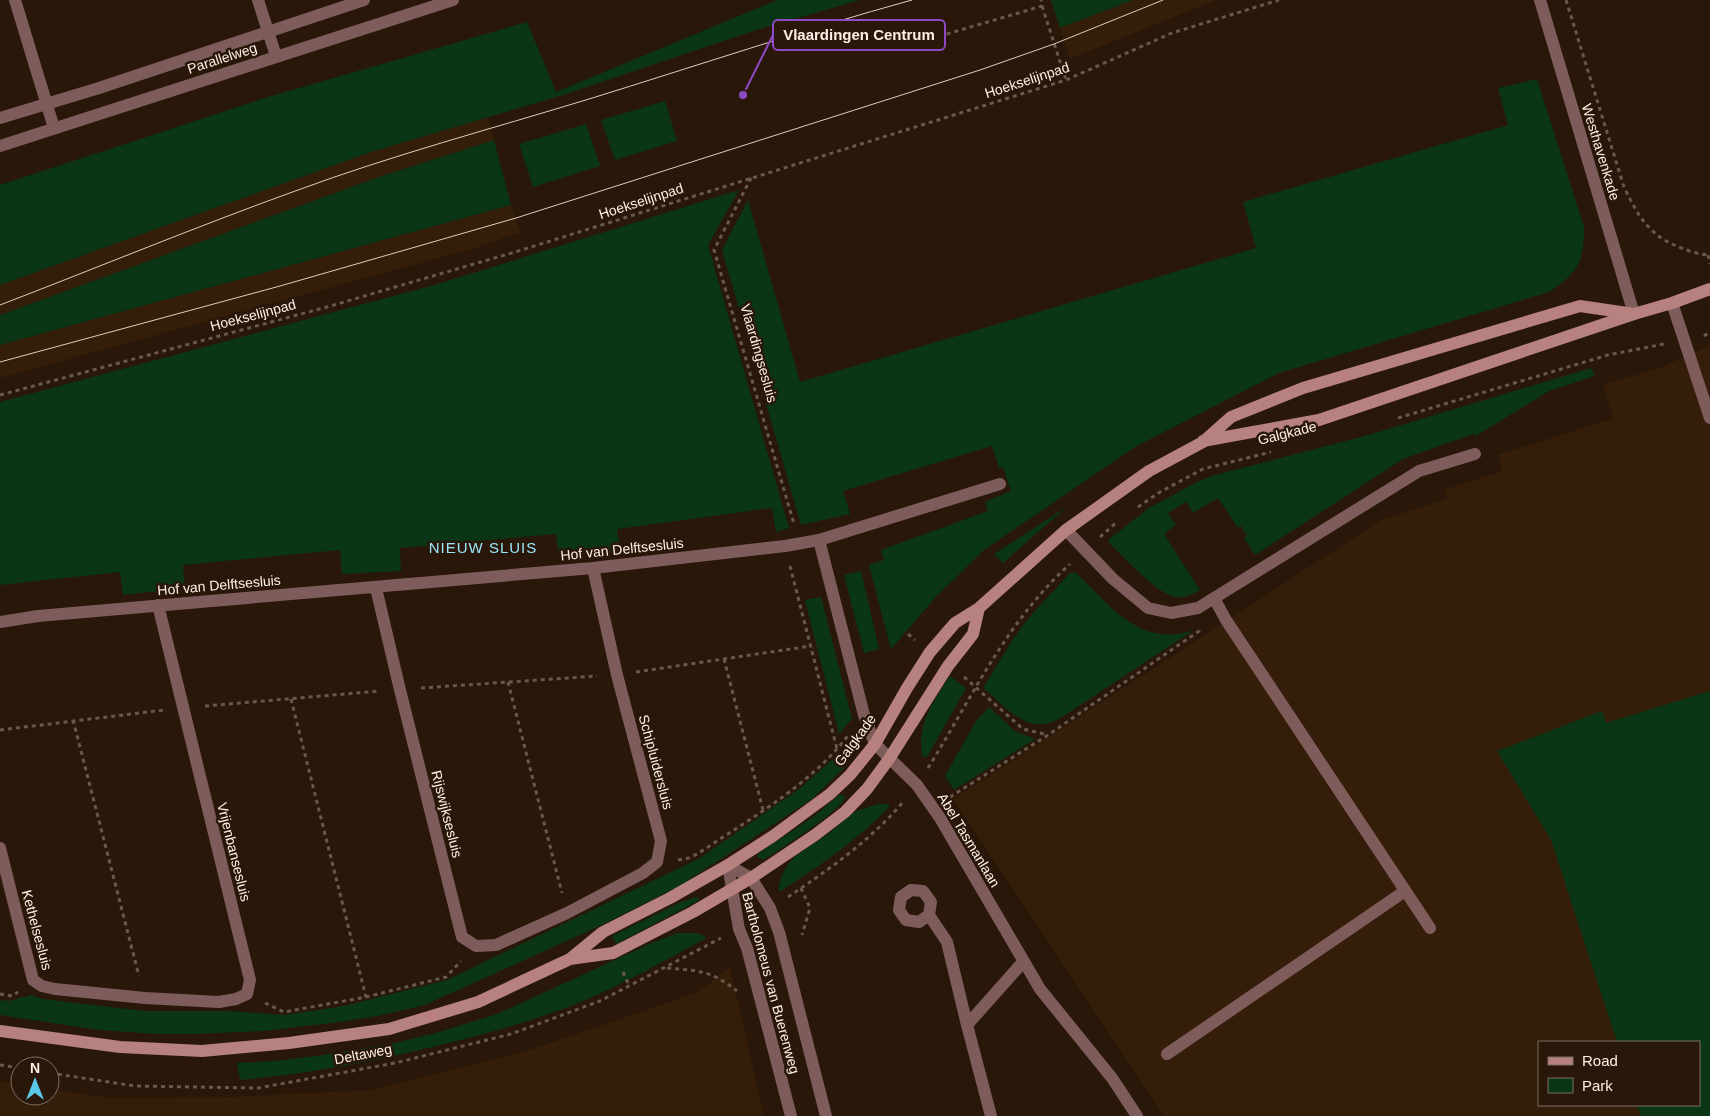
<svg xmlns="http://www.w3.org/2000/svg" width="1710" height="1116" font-family="Arial,sans-serif">
  <style>
    .built { fill: #341d09 }
    .green { fill: #0a3616 }
    .lines { fill: none; stroke-linecap: round; stroke-linejoin: round }
    .path { stroke: #69594c; stroke-width: 3; stroke-dasharray: 4 4; stroke-linecap: butt }
    .service { stroke: #7d5c5b; stroke-width: 12 }
    .minor { stroke: #7d5c5b; stroke-width: 12 }
    .secondary { stroke: #b6817f; stroke-width: 12 }
    .tram { stroke: #dccec3; stroke-width: 1 }
    .labels { text-anchor: middle; stroke-width: 5; stroke-linejoin: round; paint-order: stroke }
    .street-label { font-size: 14px; fill: #fdf0e6; stroke: #291709 }
    .neighbourhood-label { font-size: 15px; letter-spacing: 1px; fill: #99e5fa; stroke: #291709 }
    .leader { fill: none; stroke: #8e49c5; stroke-width: 2 }
    .callout-dot { fill: #8e49c5; stroke: #291709; stroke-width: 2 }
    .callout { fill: #291709; stroke: #8e49c5; stroke-width: 2 }
    .callout-label { font-size: 15px; text-anchor: middle; font-weight: bold; fill: #fdf0e6 }
  </style>
  <rect width="100%" height="100%" fill="#291709"/>
  <path class="built" d="M1133,0H1216L1070,59L1060,28Z
    M488,117L494,140L379,177L0,315V285L371,152Z
    M511,205L521,232L472,249L0,378V345Z
    M1710,346V698L1620,1042H1539V1105H1640L1644,1116H1164L953,799L1381,520L1447,499L1445,489L1502,471L1498,455L1613,418L1603,385L1661,367Z
    M730,967L764,1116H0V1081L20,1084V1096H50V1089L110,1098L231,1097L371,1090L530,1050L698,992Z"/>
  <path class="green" d="M777,0H860L759,29L563,95L371,152L0,285V185L268,97L527,22L556,92Z
    M1051,0H1133L1060,28Z
    M1537,79L1584,227C1584,262 1578,273 1549,292L1279,373L1135,447L984,550L935,598L891,649L869,565L884,560L881,550L988,511L985,502L1011,491L1003,467L999,468L992,446L843,491L850,514L801,525L722,250L748,200L800,382L1256,248L1243,202L1508,125L1498,88Z
    M665,101L677,141L615,160L601,120Z
    M586,124L600,166L533,187L519,144Z
    M494,140L511,205L0,345V315L379,177Z
    M739,190L708,245L789,528L776,532L772,508L617,529L620,552L559,557L556,534L400,548L401,571L342,574L340,550L183,565L185,588L123,595L120,572L0,585V402L438,284Z
    M1591,368L1595,376L1549,391L1476,436L1475,435L1473,434L1403,459L1255,555L1244,538L1247,536L1241,526L1238,528L1218,498L1193,513L1186,502L1168,513L1176,525L1164,534L1200,590C1192,595 1185,598 1175,597C1157,594 1123,556 1109,543V539L1149,508L1199,481L1215,475L1365,436Z
    M1068,506L1003,563L994,554Z
    M861,571L879,649L864,653L844,575Z
    M1075,572C1110,605 1140,649 1194,630L1059,719C1027,736 1006,707 983,688L1013,639L1032,614L1070,573Z
    M821,597L852,719L839,734L805,600Z
    M950,676L966,688L927,757H923C915,726 934,701 950,676Z
    M1710,691V1116H1641L1637,1105H1699V1042H1617L1551,840L1497,751L1602,711L1606,723Z
    M989,707L1015,731L1035,739L954,790L945,776L976,721Z
    M835,757L844,768L812,799L681,885L606,923L425,1005L377,1016L339,1022L264,1031L196,1034H158L99,1030L0,1015V1000L9,1001L31,995L42,999L144,1011H229L286,1015L344,1006L447,980L700,858L799,789Z
    M839,795H843L845,797C843,810 778,850 764,860L758,858L757,855L759,853L813,817Z
    M878,804H889V807C858,840 819,866 781,891L778,890L782,874L794,857L828,834L856,811Z
    M696,897L699,898L698,901L616,944L612,936L681,902Z
    M678,933H696L705,936V939C671,957 636,977 601,993C554,1015 503,1029 453,1042C381,1060 315,1073 240,1080L237,1063L275,1061L323,1055L395,1043L436,1033L497,1014L654,942Z"/>
  <g class="lines">
    <path class="path" d="M1566,0L1624,187C1639,218 1650,237 1684,249C1692,252 1702,255 1710,255
      M1042,6L1066,80
      M916,43L1042,6L1041,0
      M751,178L714,250L794,524
      M1708,255L1710,264
      M1704,336L1710,332
      M0,395L327,307L515,252L1066,80L1172,33L1279,0
      M1398,418L1608,355L1664,344
      M1138,507L1160,492L1203,469L1271,452
      M1100,537L1118,521
      M790,566L837,749
      M908,634L915,640
      M724,659L763,810
      M636,672L811,646
      M964,677L1023,729L1048,735
      M508,682L562,893
      M421,688L597,676
      M291,699L366,997
      M205,706L380,691
      M73,720L139,976
      M0,730L164,710
      M928,768C973,696 1006,622 1070,564
      M950,797L1048,735L1199,631V629
      M678,860L689,858L699,853C752,817 811,785 850,733
      M801,888L810,908L802,935
      M788,897C830,869 872,839 904,801
      M667,968C700,971 710,970 737,991
      M623,972L629,985
      M0,994L12,996L18,992
      M265,1003L284,1012L366,997L446,977L461,961
      M0,1065L20,1068
      M50,1073L135,1086L258,1088L395,1063L511,1034L600,1001L721,938"/>
    <path class="service" d="M1066,530L1113,579L1148,608L1171,613L1198,608L1419,471L1475,454
      M1214,598L1226,620L1430,928
      M1167,1054L1405,891"/>
    <path class="minor" d="M15,0L54,128
      M258,0L276,56
      M1540,0L1634,314
      M0,118L99,88L364,0
      M0,146L453,0
      M1672,303L1710,418
      M819,540L864,715L875,744L917,785L940,818L1040,989L1112,1078L1137,1116
      M376,588L400,690L462,937L476,946L496,945L567,913L643,873L657,862L661,841L617,675L593,568
      M0,622L38,616L593,568L785,546L819,540L1000,484
      M0,848L33,980L42,986L55,989L145,998L219,1002L236,999L247,994L250,980L158,605
      M929,915L919,922L906,920L899,910L901,897L911,890L923,891L931,902L929,915L947,942L967,1025
      M791,1116L747,948L739,929L728,865L751,878L770,908L779,932L826,1116
      M991,1116L967,1025L1023,962"/>
    <path class="secondary" d="M1203,441L1319,420L1634,314L1672,303L1710,289
      M570,959L613,953L693,912L751,878L815,835L845,812L867,789L889,759L948,666L973,634L979,608
      M0,1031L120,1047L202,1051L289,1043L389,1029L478,1002L570,959L603,932L670,898L728,865L773,836L830,794L850,775L875,744L907,688L930,652L955,623L979,608L1066,530L1149,471L1203,442L1231,417L1303,388L1580,306L1634,314"/>
    <path class="tram" d="M0,305C99,267 198,226 298,190C393,155 491,129 589,99C696,66 803,30 912,0
      M0,362L280,286L516,218L980,70L1054,44L1163,0"/>
  </g>
  <g class="labels">
    <g class="street-label">
      <text transform="translate(222 58) rotate(-18)" y="5">Parallelweg</text>
      <text transform="translate(1027 80) rotate(-18)" y="5">Hoekselijnpad</text>
      <text transform="translate(1601 152) rotate(73)" y="5">Westhavenkade</text>
      <text transform="translate(641 201) rotate(-18)" y="5">Hoekselijnpad</text>
      <text transform="translate(253 315) rotate(-15)" y="5">Hoekselijnpad</text>
      <text transform="translate(759 353) rotate(74)" y="5">Vlaardingsesluis</text>
      <text transform="translate(1287 433) rotate(-14)" y="5">Galgkade</text>
      <text transform="translate(622 549) rotate(-6)" y="5">Hof van Delftsesluis</text>
      <text transform="translate(219 585) rotate(-5)" y="5">Hof van Delftsesluis</text>
      <text transform="translate(855 740) rotate(-54)" y="5">Galgkade</text>
      <text transform="translate(656 762) rotate(75)" y="5">Schipluidersluis</text>
      <text transform="translate(447 814) rotate(76)" y="5">Rijswijksesluis</text>
      <text transform="translate(969 840) rotate(59)" y="5">Abel Tasmanlaan</text>
      <text transform="translate(234 852) rotate(76)" y="5">Vrijenbansesluis</text>
      <text transform="translate(37 930) rotate(75)" y="5">Kethelsesluis</text>
      <text transform="translate(771 983) rotate(75)" y="5">Bartholomeus van Buerenweg</text>
      <text transform="translate(363 1054) rotate(-11)" y="5">Deltaweg</text>
    </g>
    <g class="neighbourhood-label">
      <text x="483" y="553">NIEUW SLUIS</text>
    </g>
  </g>
  <path class="leader" d="M743 95L773 35"/>
  <circle class="callout-dot" cx="743" cy="95" r="5"/>
  <rect class="callout" x="773" y="20" width="172" height="30" rx="5"/>
  <g class="callout-label">
    <text x="859" y="40">Vlaardingen Centrum</text>
  </g>
  <rect x="1538" y="1041" width="162" height="65" fill="#291709" stroke="#7e6e61"/>
  <rect x="1548" y="1057" width="25" height="8" fill="#b6817f" stroke="#7e6e61"/>
  <text x="1582" y="1066" font-size="15" fill="#fdf0e6">Road</text>
  <rect x="1548" y="1078" width="25" height="15" fill="#0a3616" stroke="#7e6e61"/>
  <text x="1582" y="1091" font-size="15" fill="#fdf0e6">Park</text>
  <g transform="translate(35 1081)"><circle r="24" fill="#291709" stroke="#7e6e61"/>
  <path d="M0-4L9 19L0 12L-9 19Z" fill="#59c8e4"/>
  <text y="-8" font-size="14" font-weight="bold" text-anchor="middle" fill="#fdf0e6">N</text>
  </g>
</svg>
